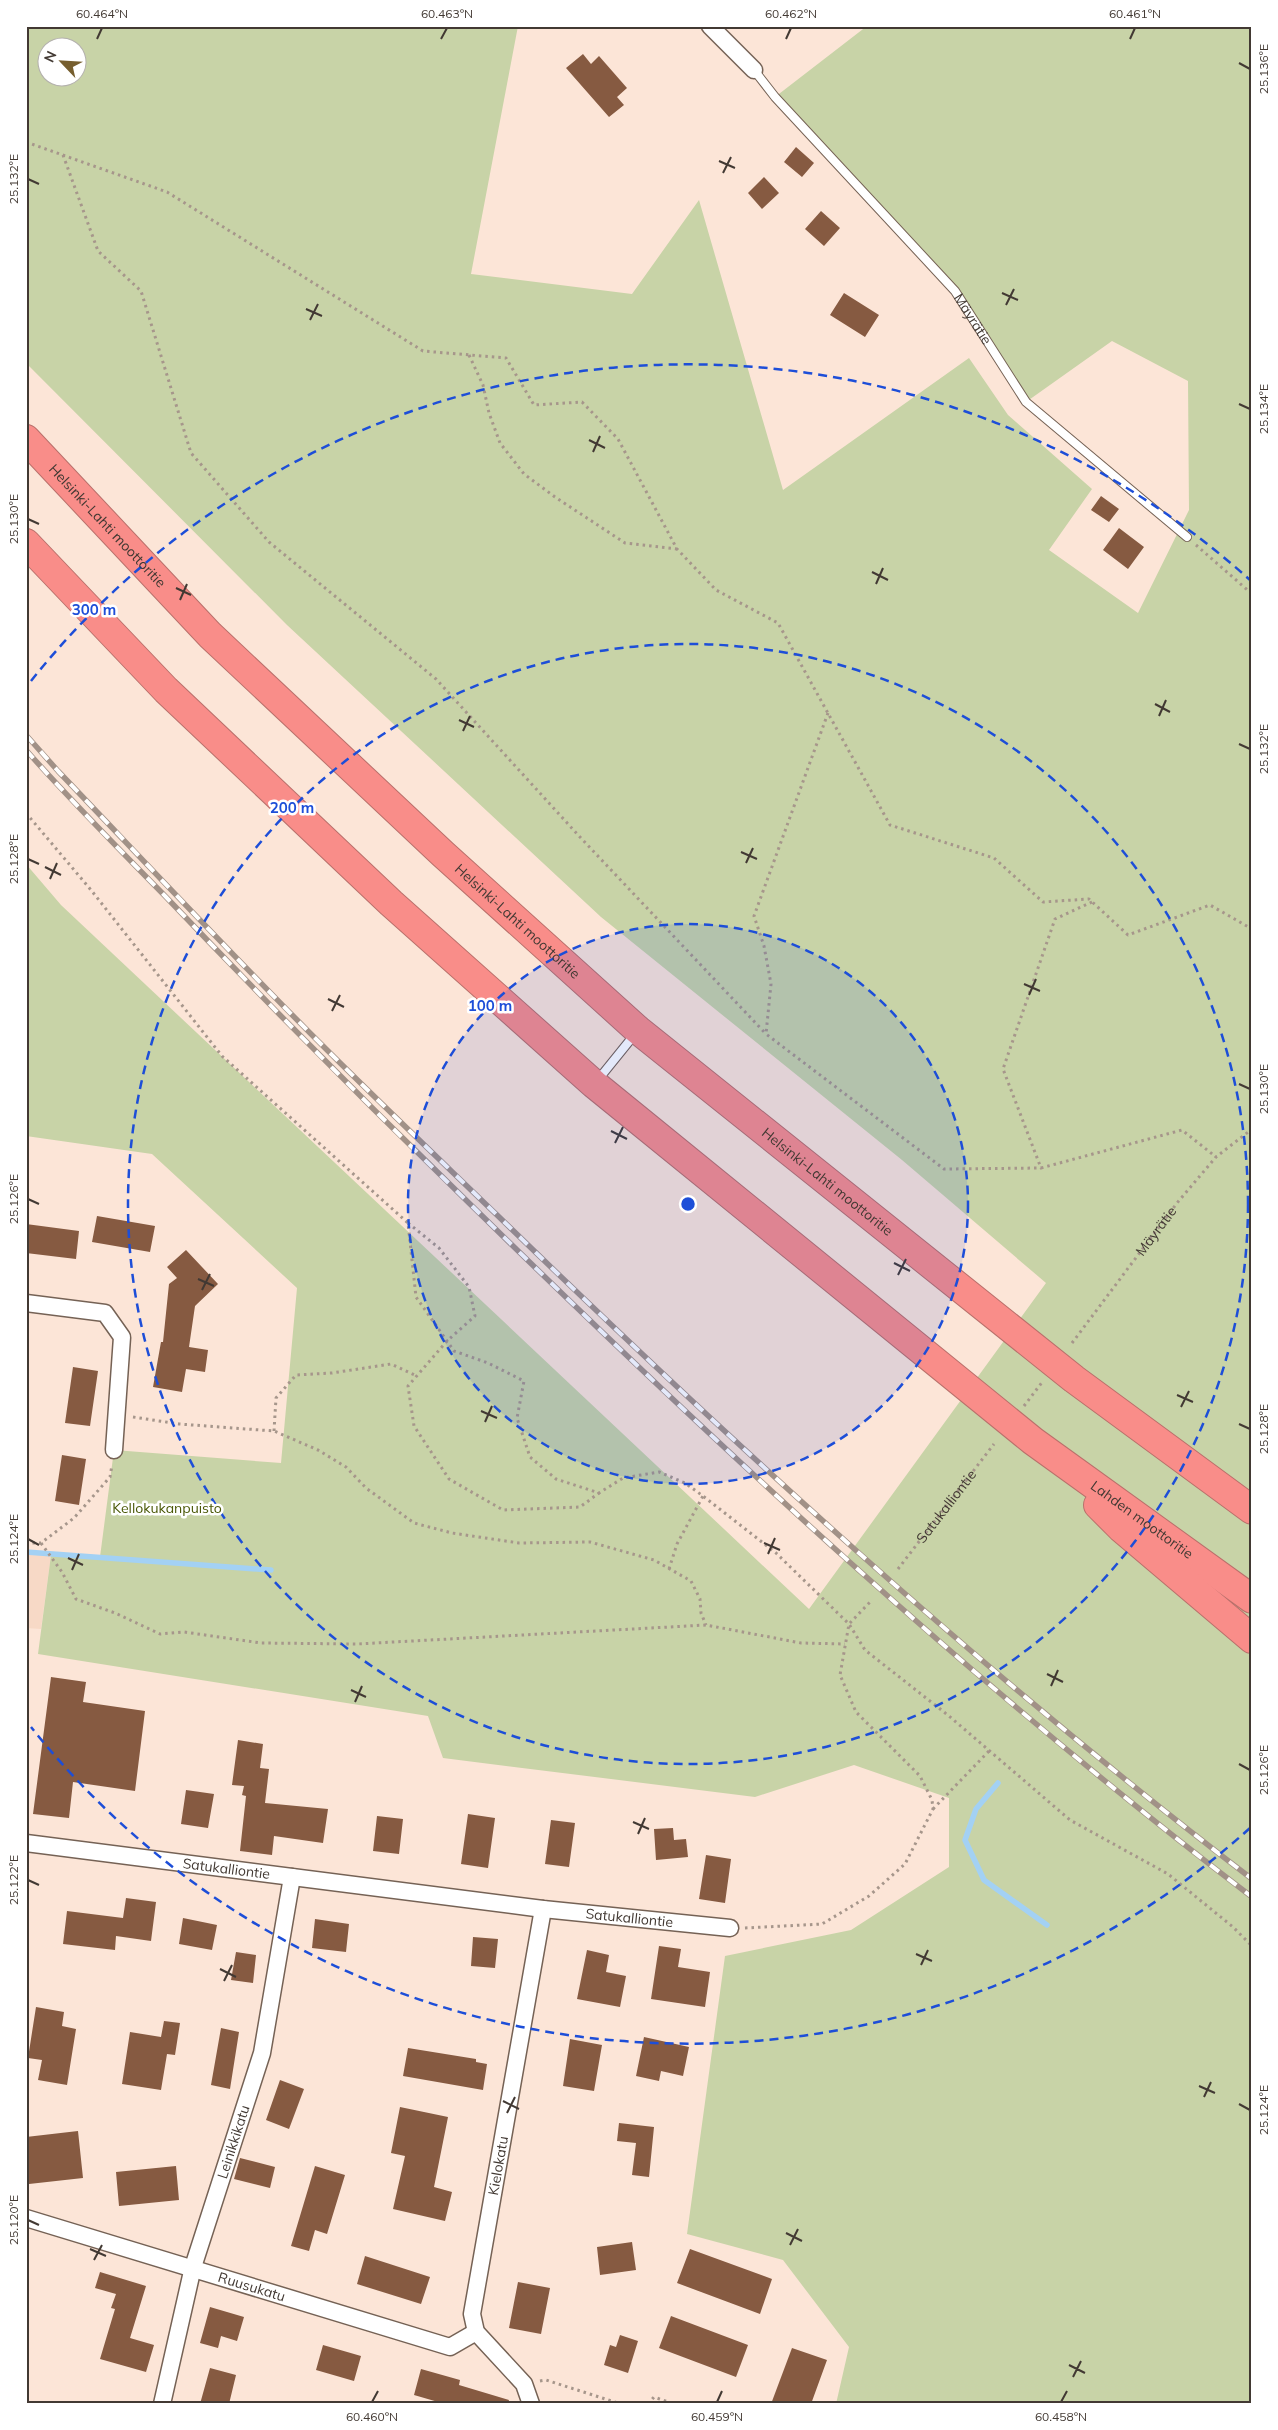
<svg xmlns="http://www.w3.org/2000/svg" width="1278" height="2430" font-family="Mulish,sans-serif">
  <style>
    .built { fill: #f7d9c6 }
    .green { fill: #c8d3a7; fill-rule: evenodd }
    .lines { fill: none; stroke-linecap: round; stroke-linejoin: round }
    .stream { stroke: #a3d1f4; stroke-width: 5.5 }
    .building { fill: #865a41 }
    .lane-casing { stroke: #756255; stroke-width: 10 }
    .street-casing { stroke: #756255; stroke-width: 19 }
    .highway-casing { stroke: #b9706b; stroke-width: 30 }
    .path { stroke: #a6968b; stroke-width: 3; stroke-dasharray: 2.5 4; stroke-linecap: butt }
    .lane { stroke: #fff; stroke-width: 8 }
    .street { stroke: #fff; stroke-width: 16 }
    .highway { stroke: #f98d89; stroke-width: 28 }
    .rail-casing { stroke: #a19187; stroke-width: 5.5 }
    .rail { stroke: #fff; stroke-width: 4; stroke-dasharray: 11; stroke-linecap: butt }
    .ticks { fill: none; stroke: #423933; stroke-width: 2 }
    .ring { fill: none; stroke: #1d4ed8; stroke-width: 2.5; stroke-dasharray: 9 6 }
    .labels { text-anchor: middle; stroke-width: 5; stroke-linejoin: round; paint-order: stroke }
    .street-label { font-size: 14px; fill: #423933; stroke: #fff }
    .park-label { font-size: 14px; fill: #495705; stroke: #fff }
    .centre { fill: #1d4ed8; stroke: #fff; stroke-width: 2.5 }
    .ring-label { font-size: 15px; text-anchor: middle; font-weight: bold; fill: #1d4ed8; stroke: #fff; stroke-width: 5; stroke-linejoin: round; paint-order: stroke }
    .neatline { fill: none; stroke: #423933; stroke-width: 2 }
    .ticks-label { font-size: 12px; text-anchor: middle; fill: #423933 }
  </style>
  <rect width="100%" height="100%" fill="#fce5d7"/>
  <path class="built" d="M26,1552L51,1555L41,1629L26,1628Z"/>
  <path class="green" d="M26,26H518L471,274L632,294L699,200L783,490L969,358L1008,415L1092,489L1049,550L1138,613L1189,510L1188,381L1112,341L1026,402L955,291L775,97L867,26H1252V2404H836L849,2347L783,2260L687,2234L725,1956L851,1930L949,1867V1798L854,1765L755,1797L443,1758L428,1716L38,1654L51,1555L100,1557L114,1450L281,1463L297,1288L152,1154L26,1136V864L61,905L809,1609L1046,1283L902,1160L601,917L287,625L26,363ZM48,48H78V78H48Z"/>
  <g class="lines">
    <path class="stream" d="M26,1552L271,1570
      M998,1783L976,1809L965,1840L984,1880L1047,1925"/>
  </g>
  <path class="building" d="M583,54L591,64L599,56L627,88L617,97L624,105L609,117L566,68Z
    M796,147L814,163L802,177L784,162Z
    M764,177L779,193L762,209L748,193Z
    M821,211L840,228L824,246L805,229Z
    M844,293L879,315L865,337L830,315Z
    M1101,496L1119,509L1109,522L1091,510Z
    M1119,528L1144,547L1128,569L1103,550Z
    M97,1216L155,1226L150,1252L92,1242Z
    M26,1224L79,1231L76,1259L26,1253Z
    M186,1250L218,1284L195,1306L189,1347L208,1350L205,1372L186,1369L182,1392L153,1387L161,1342H163L169,1284L177,1278L167,1267Z
    M73,1367L98,1371L90,1426L65,1423Z
    M62,1455L86,1459L79,1505L55,1501Z
    M51,1677L86,1682L83,1702L145,1711L135,1791L73,1782L69,1818L33,1814Z
    M238,1740L263,1744L260,1768L269,1769L265,1803L328,1809L323,1843L274,1836L272,1855L240,1851L246,1796L242,1795L244,1786L232,1785Z
    M186,1790L214,1794L208,1828L181,1824Z
    M468,1814L495,1818L488,1868L461,1864Z
    M377,1816L403,1819L399,1854L373,1851Z
    M551,1820L575,1823L569,1867L545,1864Z
    M673,1828L674,1840L686,1839L688,1857L656,1860L654,1829Z
    M706,1855L731,1859L725,1903L699,1899Z
    M126,1898L156,1902L151,1941L116,1936L115,1950L63,1944L67,1911L123,1918Z
    M183,1918L217,1925L212,1950L179,1944Z
    M315,1919L349,1924L346,1952L312,1948Z
    M473,1937L498,1939L495,1968L471,1966Z
    M659,1946L681,1949L678,1967L710,1972L705,2007L651,1999Z
    M587,1950L609,1955L606,1972L626,1976L620,2007L577,1999Z
    M236,1952L256,1955L253,1983L231,1980Z
    M36,2007L64,2012L62,2026L76,2029L67,2085L38,2080L42,2060L28,2058Z
    M164,2021L180,2023L175,2055L167,2054L161,2090L122,2084L130,2032L161,2037Z
    M221,2028L239,2032L230,2089L211,2085Z
    M644,2037L689,2047L683,2076L661,2071L659,2081L636,2076Z
    M570,2039L602,2045L594,2091L563,2086Z
    M408,2048L476,2059V2062L487,2064L483,2090L403,2076Z
    M280,2080L304,2089L289,2129L266,2120Z
    M400,2107L448,2117L434,2187L452,2192L445,2221L393,2209L405,2156L391,2153Z
    M619,2123L654,2127L649,2177L632,2175L636,2143L617,2141Z
    M78,2131L83,2178L29,2184L26,2137Z
    M240,2158L275,2167L270,2188L234,2179Z
    M176,2166L179,2200L119,2206L116,2172Z
    M315,2166L345,2175L327,2234L315,2230L309,2251L291,2246Z
    M632,2242L636,2270L600,2275L597,2247Z
    M690,2249L772,2279L760,2314L677,2283Z
    M365,2256L430,2277L421,2304L357,2284Z
    M100,2272L146,2286L130,2338L154,2345L146,2372L100,2359L115,2309L111,2308L116,2294L95,2288Z
    M518,2282L550,2288L541,2334L509,2328Z
    M210,2307L244,2317L237,2341L221,2336L218,2348L200,2343Z
    M671,2316L748,2345L736,2377L659,2348Z
    M620,2335L638,2341L628,2373L604,2365L610,2345L616,2347Z
    M323,2345L361,2356L354,2381L316,2370Z
    M792,2348L827,2360L811,2404H771Z
    M210,2368L236,2375L229,2404H200Z
    M421,2369L460,2380L459,2385L509,2400L508,2404H445L414,2395Z"/>
  <g class="lines">
    <defs>
      <g id="lane">
        <path id="s3" d="M754,70L775,97L955,291L1026,402L1187,537"/>
        <path d="M597,1081L635,1034"/>
      </g>
      <g id="street">
        <path d="M710,26L754,70"/>
        <path d="M26,1303L105,1313L122,1337L114,1450"/>
        <path id="s4" d="M26,1843L543,1909L730,1928"/>
        <path id="s5" d="M26,2218L450,2347L476,2332"/>
        <path id="s6" d="M162,2404L193,2267L262,2053L292,1877"/>
        <path id="s7" d="M531,2404L524,2384L476,2332L472,2314L543,1909"/>
      </g>
      <g id="highway">
        <path id="s8" d="M26,439L210,635L443,854L638,1030L1074,1379L1252,1510"/>
        <path id="s9" d="M26,543L166,690L391,903L594,1084L1033,1441L1252,1599"/>
        <path d="M1098,1505L1121,1528L1252,1639"/>
      </g>
    </defs>
    <use href="#lane" class="lane-casing"/>
    <use href="#street" class="street-casing"/>
    <use href="#highway" class="highway-casing"/>
    <g class="path">
      <path d="M26,142L167,192L423,351L506,358L534,405L582,402L618,439L677,549L716,590L778,623L890,825L994,858L1043,902L1089,899L1128,935L1210,905L1252,929"/>
      <path d="M63,155L98,251L141,291L191,453L269,542L436,679L579,836L766,1034"/>
      <path d="M469,355L483,385L489,413L500,443L524,474L555,497L625,543L677,549"/>
      <path d="M1196,545L1252,594"/>
      <path d="M828,713L754,916L764,946L771,984L766,1034L944,1169L1041,1168"/>
      <path d="M26,813L91,890L222,1056L408,1223L416,1297L454,1351L488,1363L524,1381L517,1418L530,1457L556,1479L599,1493L623,1478L659,1472L685,1483L703,1496L776,1553L849,1624L865,1650L949,1716L1070,1820L1168,1874L1233,1927L1252,1946"/>
      <path d="M1092,902L1055,919L1003,1069L1041,1168L1182,1130L1216,1157"/>
      <path d="M408,1223L439,1248L469,1287L475,1316L447,1341L408,1386L414,1426L449,1479L503,1510L580,1507L599,1493"/>
      <path id="s1" d="M1072,1343L1177,1203L1216,1157L1252,1129"/>
      <path d="M1024,1406L1043,1381"/>
      <path d="M133,1417L179,1424L274,1431L318,1450L346,1467L366,1488L414,1523L452,1533L519,1543L590,1542L654,1560L691,1581L700,1599L701,1613L706,1625"/>
      <path d="M274,1431L276,1398L296,1375L332,1373L391,1364L417,1376"/>
      <path d="M26,1543H41L74,1518L110,1477L112,1465"/>
      <path d="M41,1543L62,1572L76,1599L115,1613L160,1634L184,1632L261,1643L357,1644L706,1625L801,1643L845,1644"/>
      <path d="M669,1569L677,1544L703,1496"/>
      <path id="s2" d="M898,1569L994,1444"/>
      <path d="M933,1809L989,1751"/>
      <path d="M745,1928L822,1924L869,1896L905,1864L933,1809L932,1800L920,1776L856,1712L840,1675L849,1624L870,1602"/>
      <path d="M540,2381L546,2380L621,2404"/>
      <path d="M648,2404L654,2397L674,2404"/>
    </g>
    <use href="#lane" class="lane"/>
    <use href="#street" class="street"/>
    <use href="#highway" class="highway"/>
    <defs>
      <path id="rail" d="M26,735L58,771C145,862 231,954 319,1042C377,1100 437,1157 496,1214C737,1448 985,1675 1252,1879
        M26,750C71,801 119,849 166,897C265,1001 366,1103 469,1203C718,1447 974,1685 1252,1897"/>
    </defs>
    <use href="#rail" class="rail-casing"/>
    <use href="#rail" class="rail"/>
  </g>
  <path class="ticks" d="M97,39L102,28M441,39L447,28M786,39L791,28M1130,39L1135,28M1239,63L1250,69M719,161L735,168M723,173L731,157M28,179L39,184M1002,293L1018,300M1006,305L1014,289M306,309L322,316M310,320L318,304M1239,404L1250,409M589,440L605,448M593,452L600,436M28,519L39,524M872,572L888,580M876,584L883,568M176,588L191,595M180,600L187,584M1155,704L1170,712M1159,716L1166,700M459,720L474,727M463,731L470,716M1239,744L1250,749M741,852L757,859M28,859L39,864M746,863L753,848M45,867L61,875M50,879L57,863M1024,984L1040,991M1029,995L1036,979M328,999L344,1007M332,1011L340,995M1239,1084L1250,1089M611,1131L627,1139M615,1143L623,1127M28,1199L39,1204M894,1263L910,1271M898,1275L906,1259M198,1279L214,1286M202,1290L210,1274M1177,1395L1193,1402M1181,1407L1189,1391M481,1411L497,1418M485,1422L492,1406M1239,1424L1250,1429M28,1539L39,1545M764,1543L780,1550M768,1554L775,1538M68,1558L83,1565M72,1570L79,1554M1047,1674L1063,1682M1051,1686L1058,1670M351,1690L366,1697M355,1702L362,1686M1239,1764L1250,1770M633,1822L649,1829M638,1834L645,1818M28,1880L39,1885M916,1954L932,1961M921,1965L928,1950M220,1969L236,1977M224,1981L232,1965M1199,2086L1215,2093M1204,2097L1211,2082M503,2101L519,2109M1239,2104L1250,2110M507,2113L515,2097M28,2220L39,2225M786,2233L802,2241M790,2245L798,2229M90,2249L106,2256M94,2260L102,2245M1069,2365L1085,2373M1073,2377L1081,2361M372,2402L378,2391M717,2402L722,2391M1061,2402L1067,2391"/>
  <circle cx="688" cy="1204" r="280" fill="#1d4ed8" fill-opacity=".12"/>
  <g class="ring">
    <circle cx="688" cy="1204" r="280"/>
    <circle cx="688" cy="1204" r="560"/>
    <path d="M1250 1828A840 840 0 0 1 31 1727M31 681A840 840 0 0 1 1250 580"/>
  </g>
  <g class="labels">
    <g class="street-label">
      <text dy="5" stroke="none"><textPath href="#s3" startOffset="332">Mäyrätie</textPath></text>
      <text dy="5" stroke="none"><textPath href="#s8" startOffset="119">Helsinki-Lahti moottoritie</textPath></text>
      <text dy="5" stroke="none"><textPath href="#s8" startOffset="689">Helsinki-Lahti moottoritie</textPath></text>
      <text dy="5" stroke="none"><textPath href="#s8" startOffset="1094">Helsinki-Lahti moottoritie</textPath></text>
      <text dy="5" stroke="none"><textPath href="#s1" startOffset="140">Mäyrätie</textPath></text>
      <text dy="5" stroke="none"><textPath href="#s2" startOffset="79">Satukalliontie</textPath></text>
      <text dy="5" stroke="none"><textPath href="#s9" startOffset="1485">Lahden moottoritie</textPath></text>
      <text dy="5" stroke="none"><textPath href="#s4" startOffset="202">Satukalliontie</textPath></text>
      <text dy="5" stroke="none"><textPath href="#s4" startOffset="608">Satukalliontie</textPath></text>
      <text dy="5" stroke="none"><textPath href="#s6" startOffset="272">Leinikkikatu</textPath></text>
      <text dy="5" stroke="none"><textPath href="#s7" startOffset="261">Kielokatu</textPath></text>
      <text dy="5" stroke="none"><textPath href="#s5" startOffset="236">Ruusukatu</textPath></text>
    </g>
    <g class="park-label">
      <text x="167" y="1513">Kellokukanpuisto</text>
    </g>
  </g>
  <circle cx="688" cy="1204" r="8" class="centre"/>
  <g class="ring-label">
    <text x="94" y="615">300 m</text>
    <text x="292" y="813">200 m</text>
    <text x="490" y="1011">100 m</text>
  </g>
  <rect width="1278" height="2430" fill="none" stroke="#ffffff" stroke-width="55"/>
  <g transform="translate(62 62) rotate(295)"><circle r="24" fill="#ffffff" stroke="#b3b0ad"/>
  <path d="M0-4L9 19L0 12L-9 19Z" fill="#765e2e"/>
  <text y="-8" font-size="14" font-weight="bold" text-anchor="middle" fill="#423933">N</text>
  </g>
  <rect x="28" y="28" width="1222" height="2374" class="neatline"/>
  <g class="ticks-label">
    <text x="102" y="18">60.464°N</text>
    <text x="447" y="18">60.463°N</text>
    <text x="791" y="18">60.462°N</text>
    <text x="1135" y="18">60.461°N</text>
    <text transform="translate(1264 69) rotate(-90)" y="4">25.136°E</text>
    <text transform="translate(14 179) rotate(-90)" y="4">25.132°E</text>
    <text transform="translate(1264 409) rotate(-90)" y="4">25.134°E</text>
    <text transform="translate(14 519) rotate(-90)" y="4">25.130°E</text>
    <text transform="translate(1264 749) rotate(-90)" y="4">25.132°E</text>
    <text transform="translate(14 859) rotate(-90)" y="4">25.128°E</text>
    <text transform="translate(1264 1089) rotate(-90)" y="4">25.130°E</text>
    <text transform="translate(14 1199) rotate(-90)" y="4">25.126°E</text>
    <text transform="translate(1264 1429) rotate(-90)" y="4">25.128°E</text>
    <text transform="translate(14 1539) rotate(-90)" y="4">25.124°E</text>
    <text transform="translate(1264 1770) rotate(-90)" y="4">25.126°E</text>
    <text transform="translate(14 1880) rotate(-90)" y="4">25.122°E</text>
    <text transform="translate(1264 2110) rotate(-90)" y="4">25.124°E</text>
    <text transform="translate(14 2220) rotate(-90)" y="4">25.120°E</text>
    <text x="372" y="2421">60.460°N</text>
    <text x="717" y="2421">60.459°N</text>
    <text x="1061" y="2421">60.458°N</text>
  </g>
</svg>
